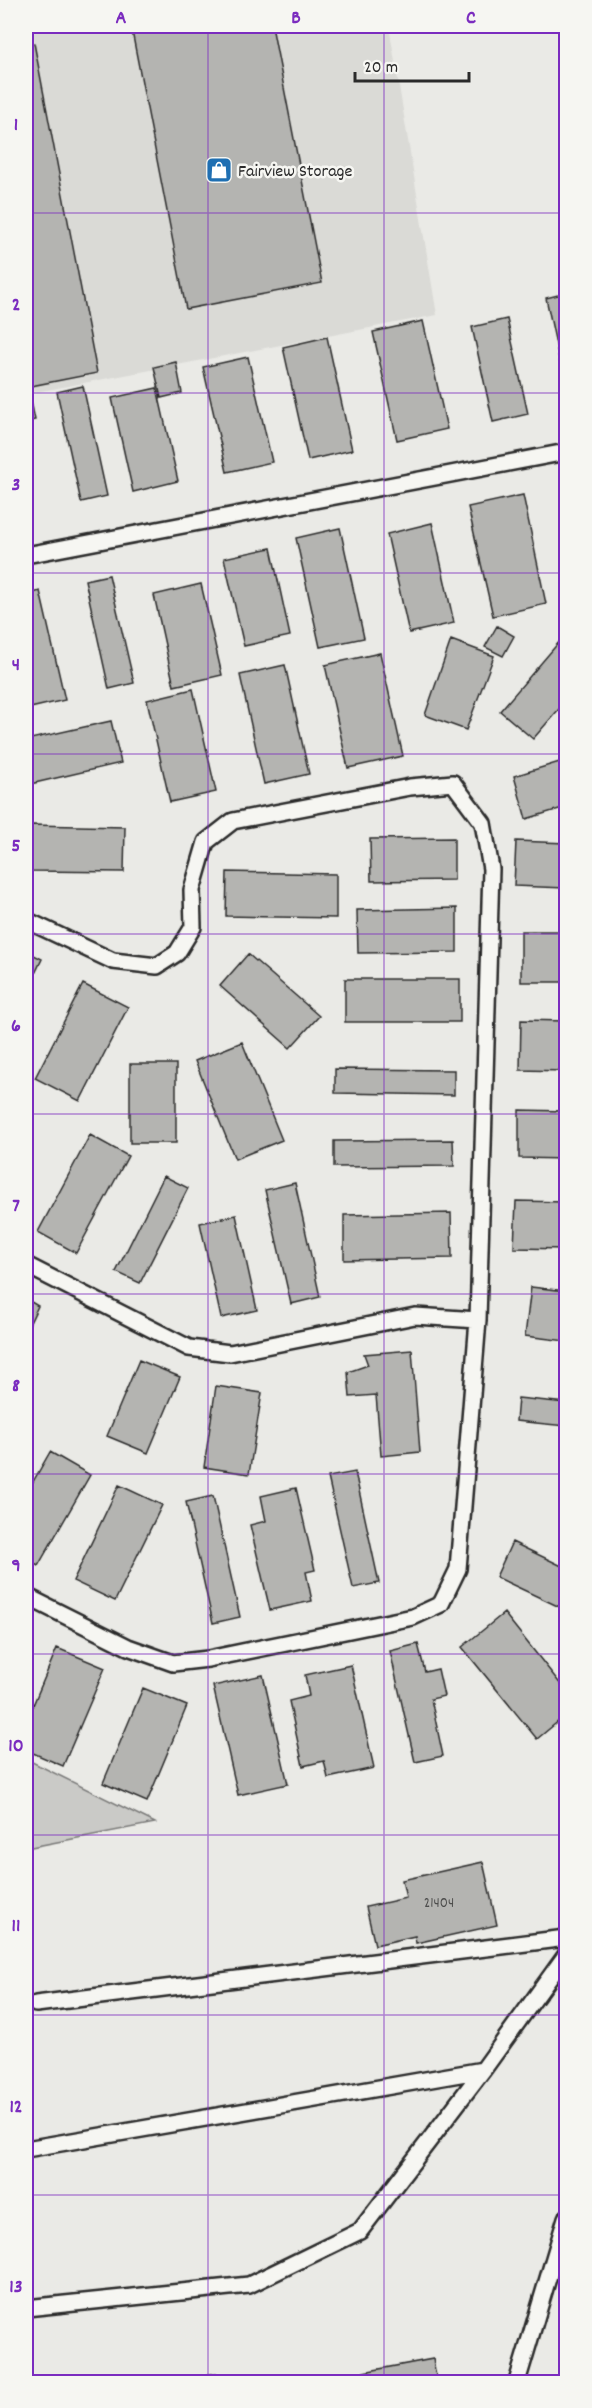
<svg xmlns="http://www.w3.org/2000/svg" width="592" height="2408" font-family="Dekko,sans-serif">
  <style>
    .built { fill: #dadad6 }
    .green { fill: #cacac7; stroke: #7a7a79; stroke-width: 1.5 }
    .building { fill: #b4b4b1; stroke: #2b2b2b; stroke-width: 1.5 }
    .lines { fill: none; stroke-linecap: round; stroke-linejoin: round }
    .lane-casing { stroke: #2b2b2b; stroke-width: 20 }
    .lane { stroke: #f6f6f2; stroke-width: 15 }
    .grid { fill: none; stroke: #7b2cbf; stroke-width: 1.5; stroke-opacity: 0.55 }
    .labels { text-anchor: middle; stroke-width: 5; stroke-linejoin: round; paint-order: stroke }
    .number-label { font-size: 15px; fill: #4d4d4c }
    .poi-label { font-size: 18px; fill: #2b2b2b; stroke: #f6f6f2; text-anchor: start }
    .neatline { fill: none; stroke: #7b2cbf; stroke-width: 2 }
    .grid-label { font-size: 20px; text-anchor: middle; font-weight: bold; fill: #7b2cbf }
  </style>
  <rect width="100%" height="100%" fill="#eaeae6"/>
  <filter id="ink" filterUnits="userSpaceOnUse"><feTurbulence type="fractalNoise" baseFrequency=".0167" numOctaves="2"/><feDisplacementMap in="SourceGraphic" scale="12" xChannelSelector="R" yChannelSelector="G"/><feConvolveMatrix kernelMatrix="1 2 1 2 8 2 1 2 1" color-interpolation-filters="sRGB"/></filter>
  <g filter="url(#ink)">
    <path class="built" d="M26,26H389L437,315L26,394Z"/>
    <path class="green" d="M26,1759L155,1823L26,1848Z"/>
    <path class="building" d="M131,26H272L322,283L186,309Z
      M34,43L97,373L26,387V44Z
      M566,293V391L546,298Z
      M507,319L528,414L493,422L472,327Z
      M423,321L447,429L397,440L373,332Z
      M327,337L352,450L308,460L283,347Z
      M248,357L272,462L227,472L203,367Z
      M176,362L182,393L161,398L154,367Z
      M83,386L107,496L81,502L57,392Z
      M157,388L178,481L133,492L112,398Z
      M30,396L35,420L26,422V397Z
      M26,494L30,513L26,514Z
      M523,495L546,604L493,616L468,507Z
      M432,523L454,623L409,633L387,534Z
      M340,528L364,638L320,647L296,538Z
      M271,548L290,636L244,646L224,558Z
      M109,575L134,683L109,689L85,580Z
      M201,584L222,675L174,686L154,595Z
      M40,591L65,700L26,709V595Z
      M497,626L514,636L503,656L485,647Z
      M566,634V701L533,739L500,711Z
      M451,640L494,656L466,730L425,715Z
      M380,653L403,756L348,768L325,665Z
      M285,665L309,774L264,784L240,675Z
      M193,689L216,792L170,802L147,700Z
      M111,721L121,763L26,785V740Z
      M566,760V807L526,819L514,776Z
      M30,825L125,827L124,872L30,871Z
      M454,838V880L371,881L370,839Z
      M516,841L566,843V888L514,886Z
      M227,872L336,874V918L226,916Z
      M457,908V952L358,953L357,910Z
      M521,931H566V982H521Z
      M26,951L42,959L26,992Z
      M248,954L319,1016L290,1048L220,986Z
      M345,979H460V1022H345Z
      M83,984L128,1007L80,1101L35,1078Z
      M521,1020L566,1021V1071L520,1070Z
      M242,1042L282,1140L235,1159L195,1061Z
      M130,1064H176V1143H130Z
      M335,1069L454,1070V1095L335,1093Z
      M519,1110L566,1111V1159L519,1158Z
      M26,1128L32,1131L26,1144Z
      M90,1135L128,1156L76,1253L38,1232Z
      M453,1140L454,1166L334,1167V1141Z
      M164,1176L188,1188L140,1283L116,1272Z
      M295,1183L320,1297L291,1304L265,1190Z
      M516,1201L566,1202V1249L514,1248Z
      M451,1213L452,1258L344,1260V1215Z
      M236,1215L257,1310L221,1318L200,1223Z
      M531,1287L566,1291V1341L525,1336Z
      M26,1299L38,1306L26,1331Z
      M412,1350L420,1452L381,1456L376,1395L350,1397L348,1372L368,1365L364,1354Z
      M139,1360L180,1377L148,1453L107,1436Z
      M216,1386L262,1393L249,1474L204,1467Z
      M518,1398L566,1403V1426L516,1421Z
      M50,1452L90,1475L38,1566L26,1559V1494Z
      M355,1472L379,1583L353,1588L328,1477Z
      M119,1485L162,1505L115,1601L73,1581Z
      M296,1488L315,1570L306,1572L312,1601L270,1610L250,1525L266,1521L261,1496Z
      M213,1496L240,1617L213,1623L186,1502Z
      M512,1542L566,1568V1610L496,1577Z
      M504,1613L566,1691V1715L537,1739L462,1647Z
      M418,1644L425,1672L438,1669L444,1696L431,1699L443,1756L415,1762L390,1651Z
      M57,1648L105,1668L63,1766L26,1750V1722Z
      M351,1665L374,1768L328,1778L324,1761L303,1766L289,1701L309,1696L305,1675Z
      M263,1675L288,1784L238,1795L213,1686Z
      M143,1688L187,1706L147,1802L103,1783Z
      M483,1862L497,1925L416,1943L415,1936L375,1945L366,1907L406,1898L402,1880Z
      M433,2359L437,2382H310Z
      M216,2373L218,2382H166Z
      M64,2376L65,2382H30Z"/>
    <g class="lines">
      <defs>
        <path id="lane" d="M26,555L566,452
          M26,920L113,961L157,966L177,953L193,927L192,890L206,842L233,821L410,787L453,783L483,823L491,869L478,1320L458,1569L441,1604L413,1617L208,1659L173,1663L128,1647L26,1596
          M26,1265L189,1348L230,1353L415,1316L478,1320
          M36,2004L566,1938
          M26,2149L483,2070
          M26,2308L249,2285L360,2231L483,2070L566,1955
          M517,2382L566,2218"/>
      </defs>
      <use href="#lane" class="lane-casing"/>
      <use href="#lane" class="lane"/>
    </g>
  </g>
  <path class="grid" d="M208,26V2382M384,26V2382M26,213H566M26,393H566M26,573H566M26,754H566M26,934H566M26,1114H566M26,1294H566M26,1474H566M26,1654H566M26,1835H566M26,2015H566M26,2195H566"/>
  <defs>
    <symbol id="shop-square" viewBox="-11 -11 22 22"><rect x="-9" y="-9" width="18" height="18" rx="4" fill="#1f6fb2" stroke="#f6f6f2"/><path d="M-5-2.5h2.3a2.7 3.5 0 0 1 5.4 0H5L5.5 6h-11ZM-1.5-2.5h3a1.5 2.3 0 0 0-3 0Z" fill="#fff"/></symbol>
  </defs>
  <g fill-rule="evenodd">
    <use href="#shop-square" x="204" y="155" width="30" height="30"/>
  </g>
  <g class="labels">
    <g class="number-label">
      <text x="439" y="1907">21404</text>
    </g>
    <g class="poi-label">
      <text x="238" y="176">Fairview Storage</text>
    </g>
  </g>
  <rect width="592" height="2408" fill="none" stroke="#f6f6f2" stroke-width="66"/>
  <path d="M355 72v9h114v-9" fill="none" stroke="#2b2b2b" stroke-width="3"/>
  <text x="364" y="72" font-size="18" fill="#2b2b2b" stroke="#f6f6f2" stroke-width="4.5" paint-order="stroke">20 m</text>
  <rect x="33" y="33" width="526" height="2342" class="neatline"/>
  <g class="grid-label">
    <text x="121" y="23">A</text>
    <text x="296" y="23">B</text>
    <text x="471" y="23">C</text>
    <text x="16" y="130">1</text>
    <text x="16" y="310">2</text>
    <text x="16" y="490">3</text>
    <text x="16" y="670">4</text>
    <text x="16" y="851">5</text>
    <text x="16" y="1031">6</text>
    <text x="16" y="1211">7</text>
    <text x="16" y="1391">8</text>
    <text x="16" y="1571">9</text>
    <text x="16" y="1751">10</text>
    <text x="16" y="1931">11</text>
    <text x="16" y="2112">12</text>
    <text x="16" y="2292">13</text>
  </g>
</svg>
